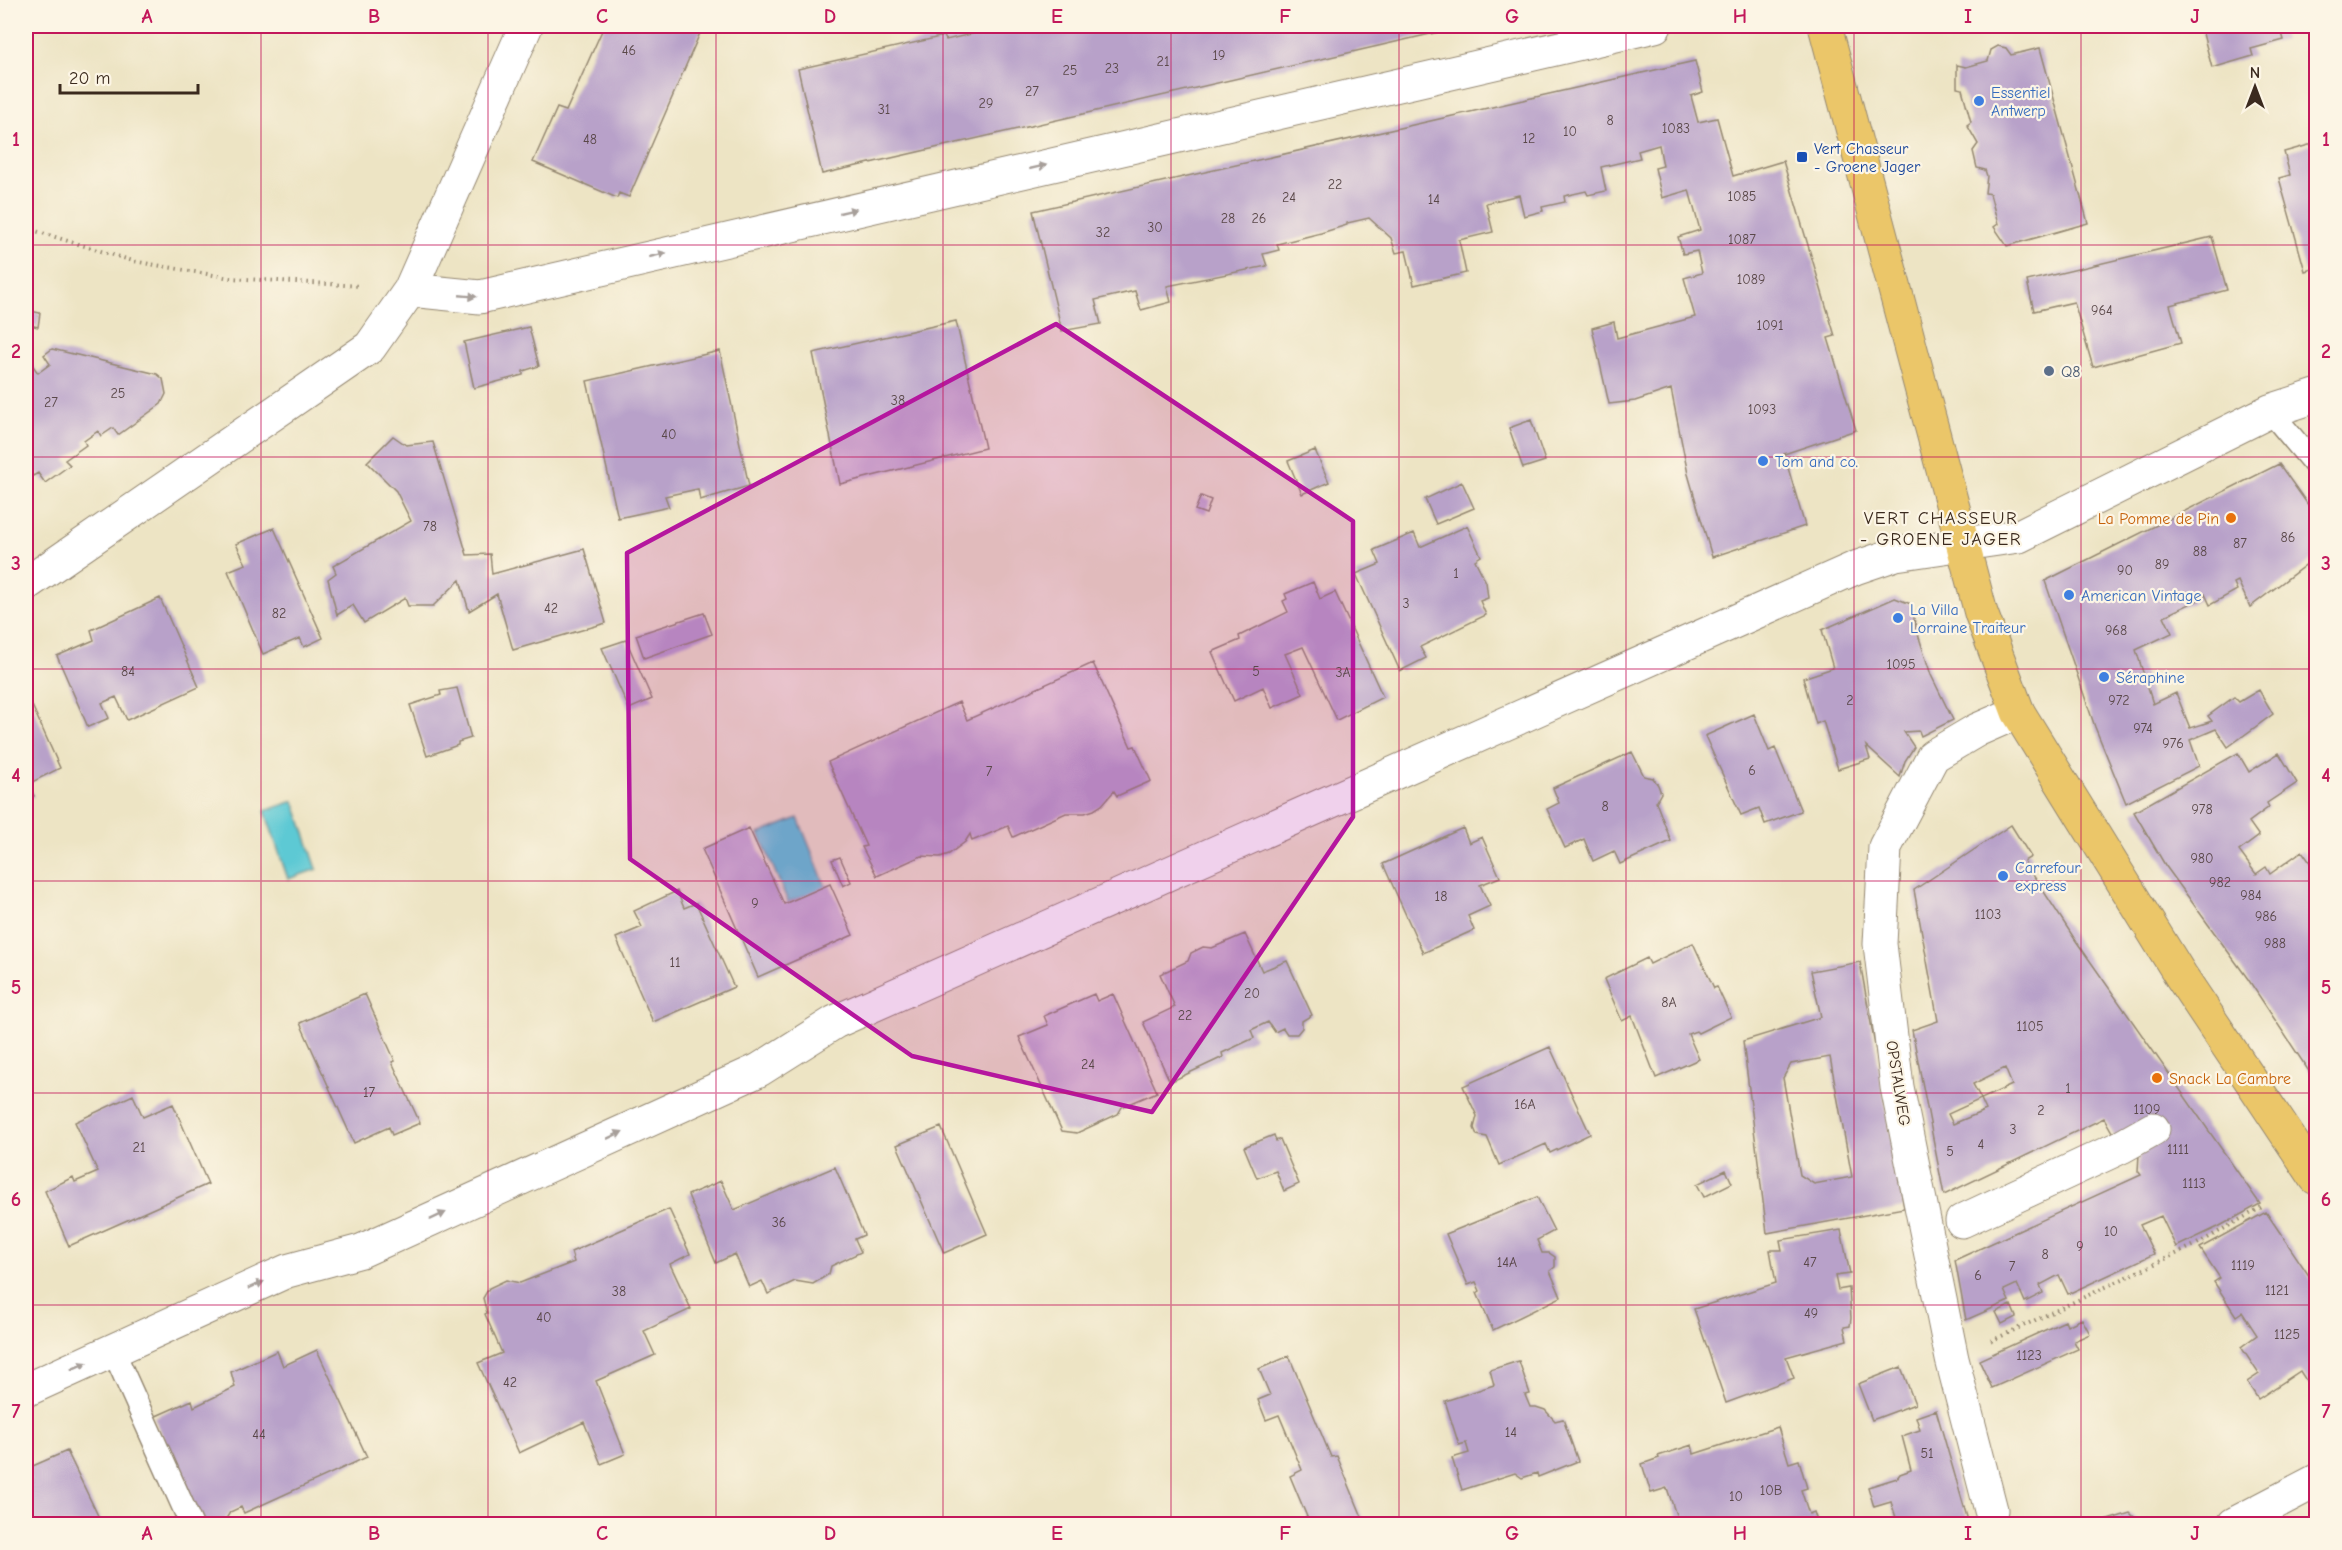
<svg xmlns="http://www.w3.org/2000/svg" width="2342" height="1550" font-family="'Comic Neue',sans-serif">
  <style>
    .water { fill: #5dc9d4; stroke: #4c7a79; stroke-width: 1.5 }
    .building { fill: #b8a1c9; fill-rule: evenodd }
    .lines { fill: none; stroke-linecap: round; stroke-linejoin: round }
    .service-casing { stroke: #948771; stroke-width: 25 }
    .minor-casing { stroke: #948771; stroke-width: 35 }
    .primary-casing { stroke: #948771; stroke-width: 35 }
    .path { stroke: #948771; stroke-width: 4; stroke-dasharray: 1.5 4.5; stroke-linecap: butt }
    .service { stroke: #fff; stroke-width: 22 }
    .minor { stroke: #fff; stroke-width: 33 }
    .primary { stroke: #ebc669; stroke-width: 33 }
    .oneway { fill: #a79f9a }
    .marked { fill: #b5179e; fill-opacity: 0.2; stroke: #b5179e; stroke-width: 4.5; stroke-linejoin: round }
    .grid { fill: none; stroke: #c2185b; stroke-width: 1.5; stroke-opacity: 0.55 }
    .shop-dot { fill: #3f7fe0; stroke: #fcf5e5; stroke-width: 2 }
    .transit-dot { fill: #1a4fb4; stroke: #fcf5e5; stroke-width: 2 }
    .service-dot { fill: #5c6f8a; stroke: #fcf5e5; stroke-width: 2 }
    .food-dot { fill: #e8710a; stroke: #fcf5e5; stroke-width: 2 }
    .labels { text-anchor: middle; stroke-width: 4.5; stroke-linejoin: round; paint-order: stroke }
    .number-label { font-size: 14px; fill: #5a4849 }
    .shop-label { font-size: 16px; fill: #366cbe; stroke: #fcf5e5; text-anchor: start }
    .transit-label { font-size: 16px; fill: #164399; stroke: #fcf5e5; text-anchor: start }
    .service-label { font-size: 16px; fill: #4e5e75; stroke: #fcf5e5; text-anchor: start }
    .food-label { font-size: 16px; fill: #c56008; stroke: #fcf5e5; text-anchor: end }
    .street-label { font-size: 16px; fill: #3b2a1e; stroke: #fcf5e5 }
    .neighbourhood-label { font-size: 18px; letter-spacing: 1.5px; fill: #3b2a1e; stroke: #fcf5e5 }
    .neatline { fill: none; stroke: #c2185b; stroke-width: 2 }
    .grid-label { font-size: 20px; text-anchor: middle; font-weight: bold; fill: #c2185b }
  </style>
  <rect width="100%" height="100%" fill="#fcf5e5"/>
  <filter id="ink" filterUnits="userSpaceOnUse"><feTurbulence type="fractalNoise" baseFrequency=".0167" numOctaves="2"/><feDisplacementMap in="SourceGraphic" scale="12" xChannelSelector="R" yChannelSelector="G"/><feConvolveMatrix kernelMatrix="1 2 1 2 8 2 1 2 1" color-interpolation-filters="sRGB"/></filter>
  <filter id="wash" filterUnits="userSpaceOnUse"><feTurbulence type="fractalNoise" baseFrequency=".008" numOctaves="4" result="noise"/><feDisplacementMap in="SourceGraphic" scale="24" xChannelSelector="R" yChannelSelector="G"/><feGaussianBlur stdDeviation="1.35" result="paint"/><feColorMatrix in="noise" values="0 0 0 0 0 0 0 0 0 0 0 0 0 0 0 0 0 1.4 0 .05"/><feComposite in="paint" operator="in"/></filter>
  <g filter="url(#wash)">
    <rect width="100%" height="100%" fill="#ede4c4"/>
    <path class="water" d="M294,801L317,869L288,879L265,811Z
      M798,818L826,887L788,902L759,834Z"/>
    <g id="blocks">
      <path class="building" d="M604,26H703L629,197L619,193L617,198L533,162L557,108L566,111Z
        M997,26H1080L1081,28L1093,26H1465L822,174L798,69L944,36L946,40L997,28Z
        M2201,26H2280L2284,40L2251,49L2253,56L2212,68Z
        M1998,46L2006,48L2011,55L2040,48L2088,223L2007,246L1994,227L1998,224L1990,194L1985,193L1987,176L1985,170L1977,168L1973,151L1978,144L1967,125L1971,122L1962,89L1957,88V65L1966,67L1988,61L1991,50Z
        M1695,61L1703,92L1691,96L1698,122L1717,118L1733,176L1783,161L1835,336L1828,338L1856,430L1784,454L1805,526L1712,557L1688,474L1671,389L1635,401L1609,404L1592,328L1614,322L1617,338L1695,317L1684,278L1702,273L1697,251L1683,254L1678,237L1700,230L1689,190L1662,198L1655,168L1663,166L1659,145L1638,151L1640,158L1601,167L1606,191L1588,195L1586,191L1564,196L1565,202L1542,207L1543,211L1524,216L1519,195L1486,203L1493,232L1459,240L1466,273L1414,285L1406,251L1396,253L1391,238L1369,218L1347,223V225L1321,233L1277,244L1279,250L1263,254L1267,266L1167,286L1171,302L1141,310L1135,291L1095,300L1101,324L1062,331L1033,211Z
        M2316,143V268L2305,271L2279,178L2290,175L2284,152Z
        M2212,237L2227,290L2170,305L2181,343L2093,367L2074,302L2034,311L2027,281Z
        M26,310L40,313L38,327L26,324Z
        M956,321L985,448L840,484L813,353Z
        M529,327L539,366L523,371V375L474,388L464,342Z
        M52,349L157,374L163,379L166,394L161,404L118,435L113,428L101,436L98,431L84,441L86,445L65,460L70,465L45,483L38,473L33,476L26,465V356L38,373L50,364L44,355Z
        M720,351L749,486L700,500L698,489L665,496L669,507L618,518L587,381Z
        M1531,420L1545,461L1523,468L1509,428Z
        M393,436L406,445L433,442L467,555L490,554L492,574L584,549L606,623L513,650L497,594L469,611L460,580L433,606H408L405,598L364,623L353,605L337,615L328,579L336,573L333,566L411,521L396,491L367,462Z
        M1315,450L1329,482L1302,494L1288,461Z
        M2279,464L2316,516V557L2250,607L2238,581L2234,583L2237,590L2210,605L2205,594L2202,596L2203,598L2164,616L2172,633L2136,650L2153,704L2176,693L2190,728L2212,721L2208,716L2234,697L2239,702L2259,690L2273,714L2228,747L2216,729L2190,740L2199,766L2126,803L2095,727L2045,581Z
        M1462,482L1474,508L1436,524L1425,499Z
        M1201,496L1211,500L1206,514L1195,510Z
        M1467,526L1481,556L1475,560L1486,582L1488,598L1480,601L1486,615L1420,647L1426,658L1400,671L1356,574L1380,564L1374,550L1414,533L1420,547Z
        M274,528L323,638L304,647L300,638L263,654L228,571L246,564L236,544Z
        M1313,582L1320,599L1335,592L1383,697L1337,720L1303,647L1285,654L1303,694L1272,708L1263,687L1234,701L1212,652L1240,640L1239,636L1288,612L1283,601L1287,599L1285,594Z
        M160,598L199,687L127,720L116,697L102,703L109,718L88,727L57,656L94,640L91,630Z
        M1895,598L1911,604L1916,628L1931,675L1953,720L1921,736L1919,731L1904,732L1914,747L1905,761L1900,777L1866,746L1870,759L1838,769L1823,721L1816,724L1803,678L1833,668L1822,630Z
        M704,613L712,634L644,658L636,635Z
        M626,640L652,699L629,709L602,648Z
        M1093,663L1131,747L1135,746L1151,781L1117,796L1114,791L1102,805L1094,810L1085,813H1066L1013,837L1008,826L972,841L970,834L965,842L949,854L940,857L921,856L877,876L862,847L866,846L828,762L959,702L967,720Z
        M457,688L471,738L458,742V745L427,756L410,705L441,695L440,691Z
        M26,692L60,768L28,784L34,796L26,800Z
        M1754,714L1769,751L1775,748L1801,811L1765,824L1759,808L1741,815L1705,736Z
        M1632,752L1644,776L1653,778L1658,785L1661,793L1656,802L1671,841L1620,864L1614,851L1593,861L1584,839L1565,848L1547,809L1559,803L1553,788Z
        M2238,753L2249,772L2279,753L2297,783L2267,803L2269,807L2249,822L2259,836L2239,851L2256,874L2266,867L2270,874L2302,851L2316,871V1082L2248,979L2165,865L2134,812Z
        M2011,825L2031,857L2024,861L2074,938L2260,1204L2218,1227L2176,1247L2161,1216L2140,1225L2154,1254L2068,1294L2059,1275L2040,1285L2043,1293L2025,1302L2017,1284L2004,1290L2009,1301L1966,1320L1955,1260L2141,1175L2138,1171L2139,1154L2116,1139L2104,1118L1944,1195L1912,1030L1938,1021L1914,890ZM2005,1068L2012,1085L1981,1099L1986,1110L1953,1124L1948,1114L1981,1099L1973,1084Z
        M749,828L784,904L830,884L853,935L758,977L702,849Z
        M1463,828L1469,843L1482,837L1500,877L1480,885L1490,906L1468,916L1474,930L1423,953L1383,864Z
        M840,857L851,882L843,886L832,860Z
        M677,891L684,908L696,903L734,987L653,1022L616,938L642,927L634,911Z
        M1245,934L1262,971L1287,961L1312,1015L1302,1021V1028L1297,1034H1287L1283,1028L1275,1032L1268,1022L1251,1030L1254,1038L1222,1053L1223,1057L1170,1082L1143,1022L1175,1007L1160,974L1188,961L1191,953L1203,947L1212,948Z
        M1693,943L1714,988L1717,987L1731,1017L1698,1033L1696,1031L1688,1034L1699,1059L1656,1078L1632,1016L1622,1021L1604,979L1647,958L1650,964Z
        M1860,962L1904,1208L1767,1233L1743,1041L1821,1017L1811,971ZM1830,1057L1852,1177L1814,1184L1800,1175L1783,1078L1791,1064Z
        M365,994L395,1061L392,1062L420,1123L392,1135L389,1127L354,1143L300,1023Z
        M1094,994L1097,1001L1113,994L1157,1092L1122,1107L1118,1114L1077,1133L1062,1131L1019,1037L1048,1025L1044,1016Z
        M1550,1047L1590,1134L1550,1153L1546,1144L1499,1165L1487,1137L1477,1135L1474,1128L1477,1116L1463,1086Z
        M133,1095L143,1117L173,1104L208,1184L69,1246L45,1191L73,1177L75,1182L98,1172L75,1122Z
        M941,1127L987,1234L944,1253L897,1145Z
        M1274,1135L1276,1141L1280,1139L1299,1184L1284,1191L1276,1171L1257,1178L1244,1147Z
        M835,1167L864,1235L855,1239L861,1252L831,1266L829,1274L813,1284L795,1281L768,1294L762,1281L749,1287L735,1254L716,1263L688,1195L721,1181L734,1210Z
        M1726,1170L1732,1183L1704,1197L1697,1184Z
        M1537,1197L1554,1231L1537,1240L1542,1253H1549L1555,1257V1267L1550,1271L1561,1297L1493,1330L1477,1293L1480,1291L1476,1282L1468,1285L1446,1234Z
        M669,1209L690,1254L670,1264L691,1309L644,1331L655,1355L596,1381L625,1454L601,1464L584,1422L519,1453L478,1363L502,1353L485,1314L487,1313L483,1298L489,1288L506,1280L520,1283L574,1262L571,1252Z
        M2266,1212L2316,1286V1396L2300,1371L2258,1399L2247,1382L2259,1374L2241,1347L2257,1335L2242,1312L2236,1316L2214,1282L2220,1278L2200,1248Z
        M1841,1230L1850,1274L1835,1276L1838,1290L1849,1288L1851,1318L1850,1326L1844,1327L1847,1340L1786,1357L1794,1378L1726,1403L1694,1309L1776,1283L1770,1250H1782L1780,1240Z
        M2011,1305L2016,1317L2002,1324L1996,1312Z
        M2082,1319L2090,1334L2074,1341L2078,1349L1992,1388L1979,1360L2065,1321L2067,1326Z
        M317,1350L367,1457L244,1513L241,1507L230,1512L223,1524H202L154,1417L192,1400L194,1407L235,1387L231,1372L277,1351L283,1366Z
        M1289,1356L1331,1457L1337,1456L1365,1524H1310L1290,1476L1302,1470L1279,1415L1266,1420L1258,1400L1270,1395L1259,1369Z
        M1519,1361L1530,1394L1525,1395L1530,1407H1536L1545,1410L1555,1421L1563,1419L1578,1461L1538,1477L1537,1473L1522,1478L1515,1473L1462,1490L1452,1458L1469,1453L1466,1443L1459,1445L1445,1401L1494,1385L1490,1370Z
        M1901,1367L1915,1404L1872,1420L1858,1384Z
        M1936,1410L1969,1524H1898L1891,1502L1874,1507L1868,1487L1897,1478L1900,1474L1911,1470L1902,1436L1920,1430L1916,1417Z
        M1778,1427L1789,1463L1799,1460L1807,1488L1801,1490L1809,1514L1814,1512L1818,1524H1679L1667,1488L1651,1493L1642,1464L1659,1458L1658,1456L1692,1445L1694,1454Z
        M67,1451L102,1524H26V1484L31,1482L26,1469Z
        M2130,1513L2141,1524H2095Z"/>
    </g>
  </g>
  <g filter="url(#ink)">
    <use href="#blocks" fill-opacity="0" stroke="#948771" stroke-width="1.5"/>
    <g class="lines">
      <defs>
        <path id="service" d="M2270,411L2316,466
          M113,1350L191,1524"/>
        <path id="minor" d="M410,290L480,297L1655,26
          M26,584L370,347L410,290L526,26
          M1962,1221L2121,1147L2153,1129
          M26,1390L287,1271L361,1251L759,1070L835,1022L1855,568L1896,554L2019,536L2270,411L2316,396
          M1991,1510L1952,1359L1897,1087L1880,944L1885,847L1933,756L1977,730L2018,712
          M2234,1524L2316,1481"/>
        <path id="primary" d="M1825,26L1981,613L2018,712L2181,976L2316,1178"/>
      </defs>
      <use href="#service" class="service-casing"/>
      <use href="#minor" class="minor-casing"/>
      <use href="#primary" class="primary-casing"/>
      <path class="path" d="M26,228L133,261L230,278L361,286
        M1991,1341L2197,1244L2262,1207"/>
      <use href="#service" class="service"/>
      <use href="#minor" class="minor"/>
      <use href="#primary" class="primary"/>
    </g>
    <defs><path id="oneway-solid" d="M-6-.8H1V-3.2L6.5 0L1 3.2V.8H-6Z" transform="scale(1.5)"/></defs>
    <g class="oneway">
      <use href="#oneway-solid" transform="translate(1038 167) rotate(-13)"/>
      <use href="#oneway-solid" transform="translate(848 211) rotate(-13)"/>
      <use href="#oneway-solid" transform="translate(658 255) rotate(-13)"/>
      <use href="#oneway-solid" transform="translate(468 296) rotate(5)"/>
      <use href="#oneway-solid" transform="translate(615 1135) rotate(-25)"/>
      <use href="#oneway-solid" transform="translate(438 1216) rotate(-25)"/>
      <use href="#oneway-solid" transform="translate(256 1285) rotate(-24)"/>
      <use href="#oneway-solid" transform="translate(79 1366) rotate(-24)"/>
    </g>
  </g>
  <path class="marked" d="M1056,324L1353,521V817L1152,1112L912,1056L630,859L627,553Z"/>
  <path class="grid" d="M261,26V1524M488,26V1524M716,26V1524M943,26V1524M1171,26V1524M1399,26V1524M1626,26V1524M1854,26V1524M2081,26V1524M26,245H2316M26,457H2316M26,669H2316M26,881H2316M26,1093H2316M26,1305H2316"/>
  <g class="shop-dot">
    <circle cx="1979" cy="101" r="6"/>
    <circle cx="1763" cy="461" r="6"/>
    <circle cx="2069" cy="595" r="6"/>
    <circle cx="1898" cy="618" r="6"/>
    <circle cx="2104" cy="677" r="6"/>
    <circle cx="2003" cy="876" r="6"/>
  </g>
  <rect class="transit-dot" x="1796" y="151" width="12" height="12" rx="3"/>
  <circle class="service-dot" cx="2049" cy="371" r="6"/>
  <g class="food-dot">
    <circle cx="2231" cy="518" r="6"/>
    <circle cx="2157" cy="1078" r="6"/>
  </g>
  <g class="labels">
    <g class="number-label">
      <text x="629" y="55">46</text>
      <text x="1219" y="60">19</text>
      <text x="1163" y="66">21</text>
      <text x="1112" y="73">23</text>
      <text x="1070" y="75">25</text>
      <text x="1032" y="96">27</text>
      <text x="986" y="108">29</text>
      <text x="884" y="114">31</text>
      <text x="1610" y="125">8</text>
      <text x="1676" y="133">1083</text>
      <text x="1570" y="136">10</text>
      <text x="1529" y="143">12</text>
      <text x="590" y="144">48</text>
      <text x="1335" y="189">22</text>
      <text x="1742" y="201">1085</text>
      <text x="1289" y="202">24</text>
      <text x="1434" y="204">14</text>
      <text x="1228" y="223">28</text>
      <text x="1259" y="223">26</text>
      <text x="1155" y="232">30</text>
      <text x="1103" y="237">32</text>
      <text x="1742" y="244">1087</text>
      <text x="1751" y="284">1089</text>
      <text x="2102" y="315">964</text>
      <text x="1770" y="330">1091</text>
      <text x="118" y="398">25</text>
      <text x="898" y="405">38</text>
      <text x="51" y="407">27</text>
      <text x="1762" y="414">1093</text>
      <text x="669" y="439">40</text>
      <text x="430" y="531">78</text>
      <text x="2288" y="542">86</text>
      <text x="2240" y="548">87</text>
      <text x="2200" y="556">88</text>
      <text x="2162" y="569">89</text>
      <text x="2125" y="575">90</text>
      <text x="1456" y="578">1</text>
      <text x="1406" y="608">3</text>
      <text x="551" y="613">42</text>
      <text x="279" y="618">82</text>
      <text x="2116" y="635">968</text>
      <text x="1901" y="669">1095</text>
      <text x="128" y="676">84</text>
      <text x="1256" y="676">5</text>
      <text x="1343" y="677">3A</text>
      <text x="1850" y="705">2</text>
      <text x="2119" y="705">972</text>
      <text x="2143" y="733">974</text>
      <text x="2173" y="748">976</text>
      <text x="1752" y="775">6</text>
      <text x="989" y="776">7</text>
      <text x="1605" y="811">8</text>
      <text x="2202" y="814">978</text>
      <text x="2202" y="863">980</text>
      <text x="2220" y="887">982</text>
      <text x="2251" y="900">984</text>
      <text x="1441" y="901">18</text>
      <text x="755" y="908">9</text>
      <text x="1988" y="919">1103</text>
      <text x="2266" y="921">986</text>
      <text x="2275" y="948">988</text>
      <text x="675" y="967">11</text>
      <text x="1252" y="998">20</text>
      <text x="1669" y="1007">8A</text>
      <text x="1185" y="1020">22</text>
      <text x="2030" y="1031">1105</text>
      <text x="1088" y="1069">24</text>
      <text x="2068" y="1093">1</text>
      <text x="369" y="1097">17</text>
      <text x="1525" y="1109">16A</text>
      <text x="2147" y="1114">1109</text>
      <text x="2041" y="1115">2</text>
      <text x="2013" y="1134">3</text>
      <text x="1981" y="1149">4</text>
      <text x="139" y="1152">21</text>
      <text x="2178" y="1154">1111</text>
      <text x="1950" y="1156">5</text>
      <text x="2194" y="1188">1113</text>
      <text x="779" y="1227">36</text>
      <text x="2111" y="1236">10</text>
      <text x="2080" y="1251">9</text>
      <text x="2045" y="1259">8</text>
      <text x="1507" y="1267">14A</text>
      <text x="1810" y="1267">47</text>
      <text x="2243" y="1270">1119</text>
      <text x="2012" y="1271">7</text>
      <text x="1978" y="1280">6</text>
      <text x="2277" y="1295">1121</text>
      <text x="619" y="1296">38</text>
      <text x="1811" y="1318">49</text>
      <text x="544" y="1322">40</text>
      <text x="2287" y="1339">1125</text>
      <text x="2029" y="1360">1123</text>
      <text x="510" y="1387">42</text>
      <text x="1511" y="1437">14</text>
      <text x="259" y="1439">44</text>
      <text x="1927" y="1458">51</text>
      <text x="1771" y="1495">10B</text>
      <text x="1736" y="1501">10</text>
    </g>
    <g class="shop-label">
      <text x="1991" y="98">Essentiel<tspan x="1991" dy="18">Antwerp</tspan></text>
      <text x="1775" y="467">Tom and co.</text>
      <text x="2081" y="601">American Vintage</text>
      <text x="1910" y="615">La Villa<tspan x="1910" dy="18">Lorraine Traiteur</tspan></text>
      <text x="2116" y="683">Séraphine</text>
      <text x="2015" y="873">Carrefour<tspan x="2015" dy="18">express</tspan></text>
    </g>
    <g class="transit-label">
      <text x="1814" y="154">Vert Chasseur<tspan x="1814" dy="18">- Groene Jager</tspan></text>
    </g>
    <g class="service-label">
      <text x="2061" y="377">Q8</text>
    </g>
    <g class="food-label">
      <text x="2219" y="524">La Pomme de Pin</text>
      <text x="2169" y="1084" text-anchor="start">Snack La Cambre</text>
    </g>
    <g class="street-label">
      <text transform="translate(1899 1083) rotate(81)" y="6">OPSTALWEG</text>
    </g>
    <g class="neighbourhood-label">
      <text x="1941" y="524">VERT CHASSEUR<tspan x="1941" dy="21">- GROENE JAGER</tspan></text>
    </g>
  </g>
  <rect width="2342" height="1550" fill="none" stroke="#fcf5e5" stroke-width="66"/>
  <g transform="translate(2255 87)" stroke="#fcf5e5" stroke-width="4.5" paint-order="stroke">
  <path d="M0-4.5L10 22L0 15L-10 22Z" fill="#3b2a1e"/>
  <text y="-9" font-size="16" font-weight="bold" text-anchor="middle" fill="#3b2a1e">N</text>
  </g>
  <path d="M60 84v9h138v-9" fill="none" stroke="#3b2a1e" stroke-width="3"/>
  <text x="69" y="84" font-size="18" fill="#3b2a1e" stroke="#fcf5e5" stroke-width="4.5" paint-order="stroke">20 m</text>
  <rect x="33" y="33" width="2276" height="1484" class="neatline"/>
  <g class="grid-label">
    <text x="147" y="23">A</text>
    <text x="374" y="23">B</text>
    <text x="602" y="23">C</text>
    <text x="830" y="23">D</text>
    <text x="1057" y="23">E</text>
    <text x="1285" y="23">F</text>
    <text x="1512" y="23">G</text>
    <text x="1740" y="23">H</text>
    <text x="1968" y="23">I</text>
    <text x="2195" y="23">J</text>
    <text x="16" y="146">1</text>
    <text x="2326" y="146">1</text>
    <text x="16" y="358">2</text>
    <text x="2326" y="358">2</text>
    <text x="16" y="570">3</text>
    <text x="2326" y="570">3</text>
    <text x="16" y="782">4</text>
    <text x="2326" y="782">4</text>
    <text x="16" y="994">5</text>
    <text x="2326" y="994">5</text>
    <text x="16" y="1206">6</text>
    <text x="2326" y="1206">6</text>
    <text x="16" y="1418">7</text>
    <text x="2326" y="1418">7</text>
    <text x="147" y="1540">A</text>
    <text x="374" y="1540">B</text>
    <text x="602" y="1540">C</text>
    <text x="830" y="1540">D</text>
    <text x="1057" y="1540">E</text>
    <text x="1285" y="1540">F</text>
    <text x="1512" y="1540">G</text>
    <text x="1740" y="1540">H</text>
    <text x="1968" y="1540">I</text>
    <text x="2195" y="1540">J</text>
  </g>
</svg>
